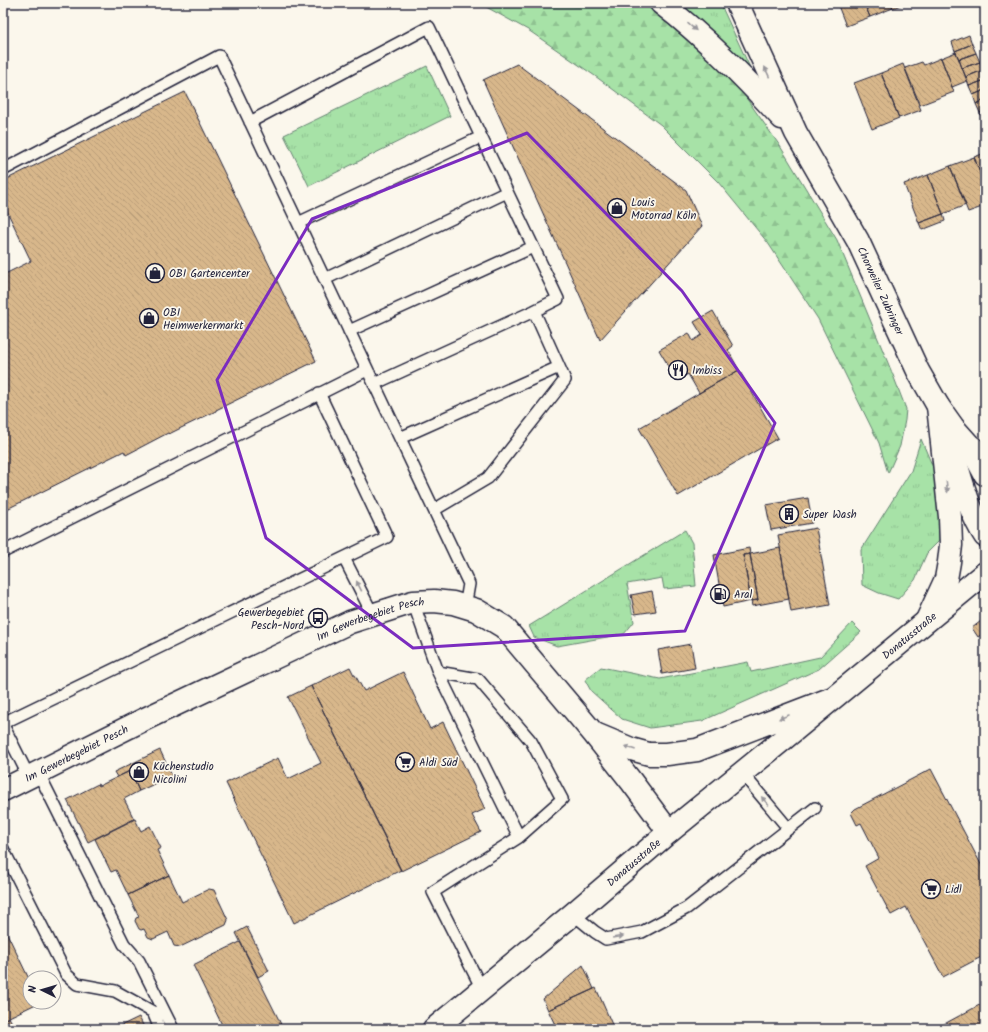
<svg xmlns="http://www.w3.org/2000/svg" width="988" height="1032" font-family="Kalam,sans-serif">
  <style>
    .grass { fill: url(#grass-tufts); stroke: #648271 }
    .forest { fill: url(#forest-firs); stroke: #648271 }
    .building { fill: url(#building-back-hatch); stroke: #22223b }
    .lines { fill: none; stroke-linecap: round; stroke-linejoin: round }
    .service-casing { stroke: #22223b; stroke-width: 14 }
    .minor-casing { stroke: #22223b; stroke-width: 25 }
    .secondary-casing { stroke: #22223b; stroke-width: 25 }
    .trunk-casing { stroke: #22223b; stroke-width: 25 }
    .service { stroke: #fbf7ec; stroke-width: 11 }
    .minor { stroke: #fbf7ec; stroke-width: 22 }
    .secondary { stroke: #fbf7ec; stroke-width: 22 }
    .trunk { stroke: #fbf7ec; stroke-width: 22 }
    .oneway { fill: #99979c }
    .marked { fill: none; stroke: #7b2cbf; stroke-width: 3; stroke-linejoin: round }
    .labels { text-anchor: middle; stroke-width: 3.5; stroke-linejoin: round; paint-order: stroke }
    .poi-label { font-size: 11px; fill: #22223b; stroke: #fbf7ec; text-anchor: start }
    .street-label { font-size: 11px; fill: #22223b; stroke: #fbf7ec }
  </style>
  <defs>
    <pattern id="grass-tufts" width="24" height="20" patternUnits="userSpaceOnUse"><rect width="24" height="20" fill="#a7e2a7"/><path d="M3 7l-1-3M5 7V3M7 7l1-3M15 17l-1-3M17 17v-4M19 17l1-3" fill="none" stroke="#8fc291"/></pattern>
    <pattern id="forest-firs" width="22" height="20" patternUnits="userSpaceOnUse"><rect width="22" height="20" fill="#a7e2a7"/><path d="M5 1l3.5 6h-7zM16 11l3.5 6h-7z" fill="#8fc291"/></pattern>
    <pattern id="building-back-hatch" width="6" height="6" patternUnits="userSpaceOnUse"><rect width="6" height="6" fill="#d8b78b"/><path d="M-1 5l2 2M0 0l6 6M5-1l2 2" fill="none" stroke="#b99d79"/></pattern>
  </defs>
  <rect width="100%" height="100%" fill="#fbf7ec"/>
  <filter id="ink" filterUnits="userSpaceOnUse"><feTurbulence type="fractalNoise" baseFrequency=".025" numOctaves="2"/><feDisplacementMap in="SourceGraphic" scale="8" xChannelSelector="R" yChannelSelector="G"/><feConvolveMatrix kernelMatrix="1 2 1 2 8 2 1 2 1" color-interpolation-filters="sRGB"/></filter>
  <g filter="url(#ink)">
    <path class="grass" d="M679,3H720L753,74L705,26Z
      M427,66L450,116L309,186L284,135Z
      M921,439L935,472L940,512L939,541L927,553L915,580L898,599L879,593L862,585L861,550L911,471Z
      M685,530L692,543L696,586L664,589L662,578L627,584L634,622L624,634L557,646L534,637L529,626Z
      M852,623L861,632L819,669L702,721L650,728L622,719L591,691L585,680L601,667L660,679L748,662L751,672L820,657Z"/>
    <path class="forest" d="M479,3H646L686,36L742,92L780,146L837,240L893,375L906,409L905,420L900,446L888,473L879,443L818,319L768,243L718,182L661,125L595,76L528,30Z"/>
    <path class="building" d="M837,3H864L870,17L846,26Z
      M864,3H891L893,8L870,17Z
      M891,3H906L893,8Z
      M969,35L972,44L955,51L952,42Z
      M972,44L976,53L959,59L955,51Z
      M956,52L967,81L952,87L941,58Z
      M976,53L980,62L962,68L959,59Z
      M941,58L954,92L920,105L905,68L922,62L924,65Z
      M980,62L983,70L966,77L962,68Z
      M517,64L686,190L702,226L600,340L483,80Z
      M903,64L921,110L899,118L881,73Z
      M983,70L985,80L969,86L966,77Z
      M881,73L899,118L872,129L854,83Z
      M985,80V90L973,95L969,86Z
      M985,90V100L976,104L973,95Z
      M185,92L316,361L216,410V411L179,429L169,434L168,433L126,455L124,451L3,511V275L31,261L3,203V181Z
      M985,100V111L980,113L976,104Z
      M985,111V120L983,121L980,113Z
      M985,153V186L974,157Z
      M974,157L985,186V206L968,212L950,166Z
      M950,166L966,205L943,214L928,175Z
      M928,175L943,214L919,223L904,184Z
      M943,214L945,221L922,230L919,223Z
      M713,311L733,346L728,350L739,370L699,393L688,374L677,380L659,350L689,333L693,341L702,335L694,322Z
      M739,370L778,438L678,496L639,428Z
      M808,498L812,523L771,530L766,505Z
      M816,528L830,605L791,612L778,535Z
      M749,548L750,554L743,555L751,601L723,607L714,555Z
      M780,548L789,599L752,606L751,601L758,600L750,554Z
      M750,554L758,600L751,601L743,555Z
      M652,591L656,611L635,614L631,595Z
      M985,618V632L978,637L972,628Z
      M691,644L695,668L662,674L658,650Z
      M350,667L354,675H355L364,691L403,672L430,729L443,722L485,809L472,815L481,832L401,871L311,686Z
      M311,686L401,870L294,923L226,783L278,758L288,779L321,763L288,697Z
      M160,750L172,776L139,791L130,771L117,777L114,772Z
      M931,769L985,872V955L943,977L906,907L891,915L865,866L879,858L861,823L857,825L851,813L855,809Z
      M130,771L139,791L124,799L134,819L88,842L67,800L98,784L99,786Z
      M135,819L141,831L150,826L161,848L157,850L169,875L128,895L116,870L111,872L95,839Z
      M169,875L182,902L209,889L214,890L228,920L226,925L180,947L174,946L168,932L153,939L148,937L144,929L141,930L139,929L135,921L136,918L139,917L128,895Z
      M3,925L30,981V1002H40L3,1020Z
      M247,927L269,971L258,977L236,933Z
      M240,942L278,1018L283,1029H224L193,965Z
      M583,965L594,989L548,1010L543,999Z
      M596,988L614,1029H557L548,1010Z
      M985,1002V1029H935Z
      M9,1017L15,1029H3V1020Z
      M139,1017L145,1029H114Z"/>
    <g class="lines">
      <defs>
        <path id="service" d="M250,122L429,27L558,299L534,311L565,380L488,478L434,510
          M3,170L219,56L469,584L465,607
          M298,223L481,137
          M325,279L507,192
          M349,331L533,247
          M374,384L534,311
          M400,438L559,367
          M3,552L367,370
          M344,558L373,615
          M413,602L438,672L519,837
          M438,672L478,679L531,741L562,799L519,837L433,892L482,989
          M3,723L387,537L319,393
          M3,725L29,777
          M38,772L124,944L139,961L173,1029
          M742,773L788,828
          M3,849L66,974L77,984L115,991L153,1012L160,1029
          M573,914L595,932L606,939L642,932L687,908L815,808"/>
        <g id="minor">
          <path d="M595,734L631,749L649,754H667L697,750L830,699"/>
          <path id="s1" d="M3,790L147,718L350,622L413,602L434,601L453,603L476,610L504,627L594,734L631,781L669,832"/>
        </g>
        <g id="secondary">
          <path id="s2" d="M434,1029L573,914L669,832L780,742L985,573"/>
        </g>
        <g id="trunk">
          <path d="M661,3C705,37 744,77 782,118"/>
          <path id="s3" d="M737,3L796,133L858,241L918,371L938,406L953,427L970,446L985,456"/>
          <path d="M970,446L985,474"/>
          <path d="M951,447C961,477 968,510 985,536"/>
          <path d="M927,620L946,579L949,562L951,545L950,517L938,406"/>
        </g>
      </defs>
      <use href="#service" class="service-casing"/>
      <use href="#minor" class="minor-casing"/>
      <use href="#secondary" class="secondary-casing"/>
      <use href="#trunk" class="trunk-casing"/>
      <use href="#service" class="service"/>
      <use href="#minor" class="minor"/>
      <use href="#secondary" class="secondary"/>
      <use href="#trunk" class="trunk"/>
    </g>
    <defs><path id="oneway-solid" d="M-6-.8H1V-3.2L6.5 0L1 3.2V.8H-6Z"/></defs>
    <g class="oneway">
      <use href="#oneway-solid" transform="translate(692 27) rotate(41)"/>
      <use href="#oneway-solid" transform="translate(767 72) rotate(-115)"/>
      <use href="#oneway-solid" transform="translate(947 487) rotate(83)"/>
      <use href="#oneway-solid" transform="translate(359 586) rotate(-117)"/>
      <use href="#oneway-solid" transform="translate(784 717) rotate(159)"/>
      <use href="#oneway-solid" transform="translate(630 748) rotate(-161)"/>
      <use href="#oneway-solid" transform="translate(765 801) rotate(-130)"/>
      <use href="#oneway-solid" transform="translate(618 937) rotate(-10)"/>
    </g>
  </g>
  <path class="marked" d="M527,133L682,291L775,423L685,631L413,648L266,538L217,380L312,219Z"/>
  <defs>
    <symbol id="shop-ring" viewBox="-11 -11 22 22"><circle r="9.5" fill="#fbf7ec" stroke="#22223b" stroke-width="1.5"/><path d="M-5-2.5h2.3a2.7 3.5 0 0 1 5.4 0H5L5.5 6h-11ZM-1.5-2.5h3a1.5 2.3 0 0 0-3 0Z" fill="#22223b"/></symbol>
    <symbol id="restaurant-ring" viewBox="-11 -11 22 22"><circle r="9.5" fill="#fbf7ec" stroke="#22223b" stroke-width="1.5"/><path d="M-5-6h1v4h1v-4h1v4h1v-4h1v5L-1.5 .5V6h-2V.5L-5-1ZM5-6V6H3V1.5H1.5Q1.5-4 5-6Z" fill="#22223b"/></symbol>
    <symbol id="building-ring" viewBox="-11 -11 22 22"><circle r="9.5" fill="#fbf7ec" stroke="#22223b" stroke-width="1.5"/><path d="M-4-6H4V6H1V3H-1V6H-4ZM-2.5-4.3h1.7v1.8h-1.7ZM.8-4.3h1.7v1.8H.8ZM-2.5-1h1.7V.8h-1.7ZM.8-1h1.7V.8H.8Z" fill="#22223b"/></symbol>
    <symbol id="fuel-ring" viewBox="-11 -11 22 22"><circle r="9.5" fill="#fbf7ec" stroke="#22223b" stroke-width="1.5"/><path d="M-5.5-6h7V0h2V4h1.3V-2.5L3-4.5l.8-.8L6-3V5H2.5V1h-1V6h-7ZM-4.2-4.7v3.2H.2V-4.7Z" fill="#22223b"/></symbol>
    <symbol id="bus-ring" viewBox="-11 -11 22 22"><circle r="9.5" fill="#fbf7ec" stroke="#22223b" stroke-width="1.5"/><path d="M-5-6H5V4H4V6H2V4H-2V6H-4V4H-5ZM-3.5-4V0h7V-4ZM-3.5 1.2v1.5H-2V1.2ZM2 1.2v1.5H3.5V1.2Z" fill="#22223b"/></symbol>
    <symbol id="supermarket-ring" viewBox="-11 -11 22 22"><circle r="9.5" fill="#fbf7ec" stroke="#22223b" stroke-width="1.5"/><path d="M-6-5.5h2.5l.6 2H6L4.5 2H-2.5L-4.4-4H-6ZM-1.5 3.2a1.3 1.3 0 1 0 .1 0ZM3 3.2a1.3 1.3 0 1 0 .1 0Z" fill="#22223b"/></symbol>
  </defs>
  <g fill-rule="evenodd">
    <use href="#shop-ring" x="606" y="197" width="22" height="22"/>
    <use href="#shop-ring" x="144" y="262" width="22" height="22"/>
    <use href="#shop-ring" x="138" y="307" width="22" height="22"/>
    <use href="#restaurant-ring" x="667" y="359" width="22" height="22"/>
    <use href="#building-ring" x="778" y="503" width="22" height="22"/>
    <use href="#fuel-ring" x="709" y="583" width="22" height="22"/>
    <use href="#bus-ring" x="307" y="607" width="22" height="22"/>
    <use href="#supermarket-ring" x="394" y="751" width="22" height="22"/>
    <use href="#shop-ring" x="128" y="761" width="22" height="22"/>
    <use href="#supermarket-ring" x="920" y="878" width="22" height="22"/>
  </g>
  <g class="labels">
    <g class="poi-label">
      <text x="631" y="206">Louis<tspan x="631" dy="13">Motorrad Köln</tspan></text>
      <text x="169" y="277">OBI Gartencenter</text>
      <text x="163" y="316">OBI<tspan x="163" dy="13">Heimwerkermarkt</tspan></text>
      <text x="692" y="374">Imbiss</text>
      <text x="803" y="518">Super Wash</text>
      <text x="734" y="598">Aral</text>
      <text x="304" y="616" text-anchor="end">Gewerbegebiet<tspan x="304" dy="13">Pesch-Nord</tspan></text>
      <text x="419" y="766">Aldi Süd</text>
      <text x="153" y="770">Küchenstudio<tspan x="153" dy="13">Nicolini</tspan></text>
      <text x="945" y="893">Lidl</text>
    </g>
    <g class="street-label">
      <text dy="4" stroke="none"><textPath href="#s3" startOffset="322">Chorweiler Zubringer</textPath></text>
      <text dy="4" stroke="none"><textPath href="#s1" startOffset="406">Im Gewerbegebiet Pesch</textPath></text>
      <text dy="4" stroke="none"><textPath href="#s2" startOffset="617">Donatusstraße</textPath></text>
      <text dy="4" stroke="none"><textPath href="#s1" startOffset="82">Im Gewerbegebiet Pesch</textPath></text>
      <text dy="4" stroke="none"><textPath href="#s2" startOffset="260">Donatusstraße</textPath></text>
    </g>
  </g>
  <rect width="988" height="1032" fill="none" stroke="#fbf7ec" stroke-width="16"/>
  <rect x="8" y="8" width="972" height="1016" fill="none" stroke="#22223b" stroke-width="1.5" filter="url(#ink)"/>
  <g transform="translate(42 990) rotate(275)"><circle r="19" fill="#fbf7ec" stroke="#a4a2a5"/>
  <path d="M0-3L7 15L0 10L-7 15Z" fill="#22223b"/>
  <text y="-6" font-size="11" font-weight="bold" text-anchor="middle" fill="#22223b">N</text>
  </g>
</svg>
